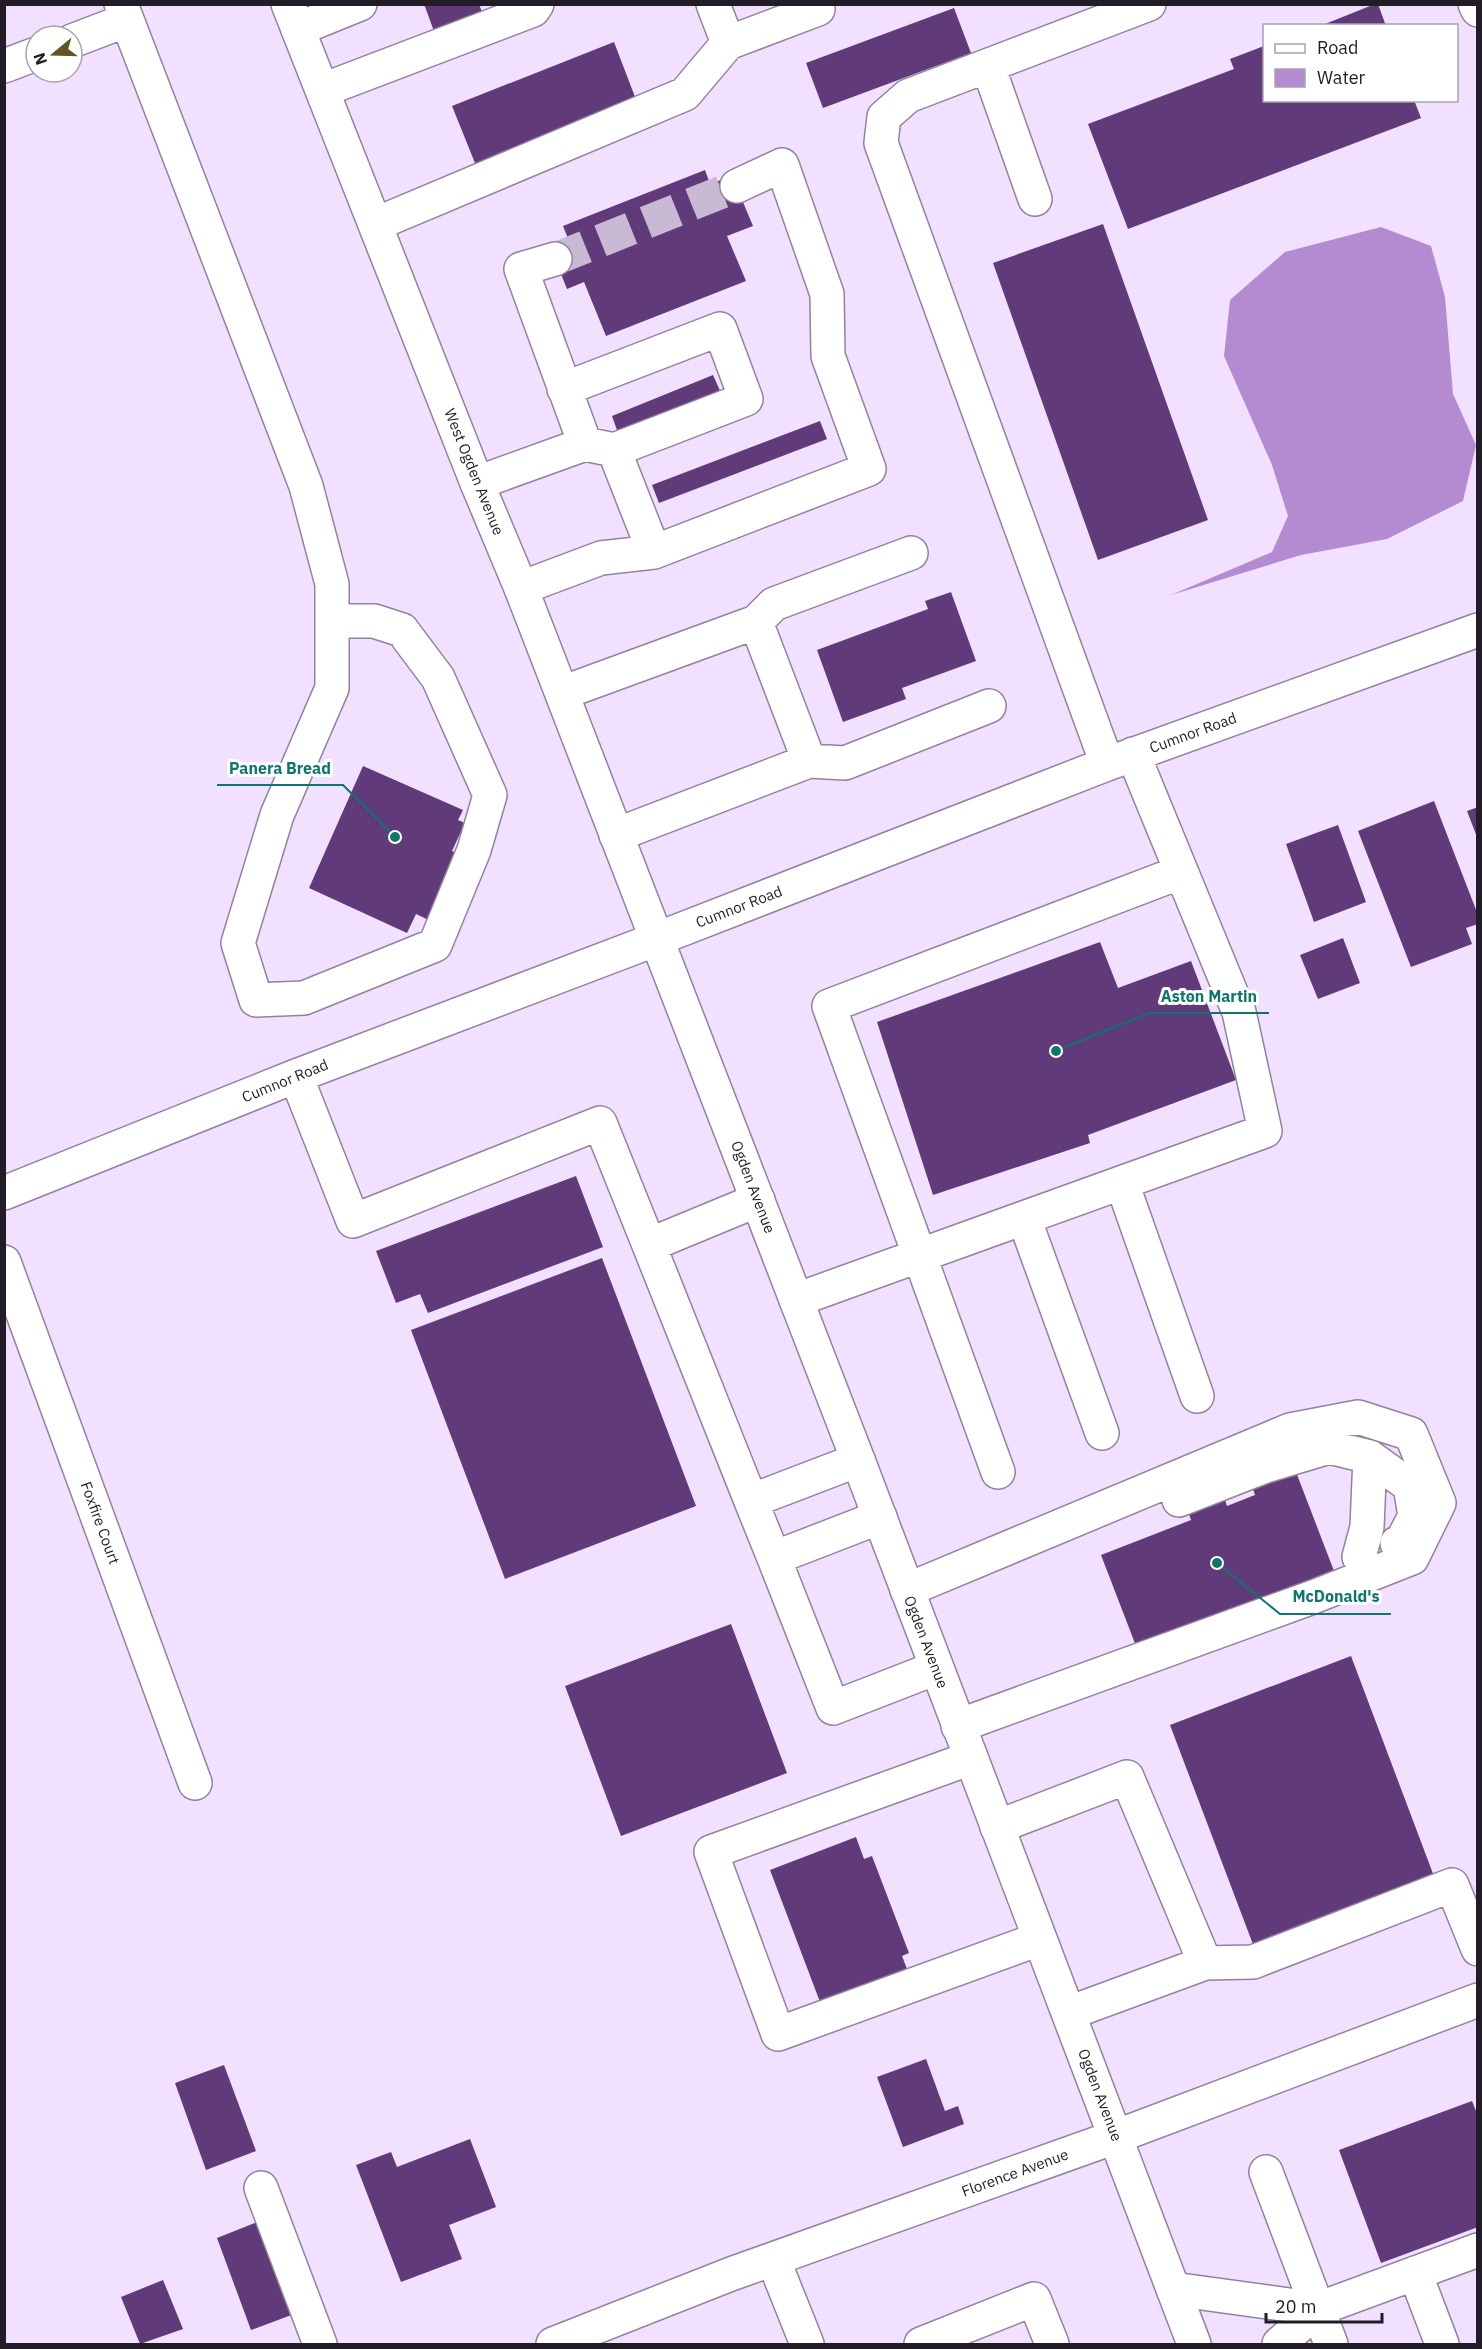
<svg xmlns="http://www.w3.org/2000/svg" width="1482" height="2349" font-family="'IBM Plex Sans',sans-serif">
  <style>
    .water { fill: #b48bd1 }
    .building { fill: #603a79 }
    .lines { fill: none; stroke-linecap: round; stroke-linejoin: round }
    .minor-tunnel { stroke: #c8b9d4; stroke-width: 33; stroke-dasharray: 33 16; stroke-linecap: butt }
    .minor-casing { stroke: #92829e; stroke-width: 36 }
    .major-casing { stroke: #92829e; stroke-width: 36 }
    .minor { stroke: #fff; stroke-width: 33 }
    .major { stroke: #fff; stroke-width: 33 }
    .labels { text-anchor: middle; stroke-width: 6; stroke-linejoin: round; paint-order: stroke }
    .street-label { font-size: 15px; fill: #221c27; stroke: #fff }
    .leader { fill: none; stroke: #0f766e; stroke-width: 2 }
    .callout-dot { fill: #0f766e; stroke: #fff; stroke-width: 2 }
    .callout-label { font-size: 16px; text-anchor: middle; font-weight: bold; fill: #0f766e; stroke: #fff; stroke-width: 6; stroke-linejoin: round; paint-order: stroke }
  </style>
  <rect width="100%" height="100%" fill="#f1e0ff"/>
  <path class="water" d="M1381,227L1431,246L1445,297L1453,394L1476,445L1463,501L1387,539L1301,555L1171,595L1272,552L1288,516L1272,465L1224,356L1230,300L1285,252Z"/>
  <path class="building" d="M424,4H479L483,15L435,34Z
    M1375,4H1378L1386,26H1320Z
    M954,8L971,53L823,108L806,63Z
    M614,42L640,110L479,173L452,106Z
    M1264,46V100H1414L1421,118L1128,229L1088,124L1234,69L1230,59Z
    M705,170L710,184L732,176L753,226L727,236L746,281L606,336L584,282L567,289L555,259L551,248L569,241L563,226Z
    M1103,224L1208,520L1098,560L993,263Z
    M713,375L721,393L618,433L612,416Z
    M820,421L827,439L659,503L652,485Z
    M951,592L976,661L902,688L906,699L843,722L817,650L928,609L925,601Z
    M363,766L463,810L458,820L465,823L452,851L467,858L437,924L416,914L407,933L309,888Z
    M1434,801L1478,915V924L1466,928L1472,944L1411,967L1358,831Z
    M1478,807V837H1477L1467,811Z
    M1338,825L1366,902L1314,922L1286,844Z
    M1343,938L1360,983L1318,999L1300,955Z
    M1100,942L1118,988L1191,961L1236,1080L1088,1135L1090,1143L933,1195L877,1022Z
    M576,1176L603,1247L428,1313L420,1294L396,1303L376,1251Z
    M602,1258L696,1506L505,1579L411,1330Z
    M1296,1472L1334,1571L1136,1646L1101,1555L1191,1520L1189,1514L1225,1500L1227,1506L1255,1495L1253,1489Z
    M731,1624L787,1773L621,1836L565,1686Z
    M1351,1656L1435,1879L1254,1947L1170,1725Z
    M856,1837L864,1859L872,1856L909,1953L902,1956L907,1969L820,2002L770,1870Z
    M926,2059L945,2111L958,2106L964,2124L903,2147L877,2077Z
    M224,2065L256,2151L206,2170L175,2083Z
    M1472,2101L1478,2116V2227L1381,2263L1339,2150Z
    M470,2139L496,2207L449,2225L462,2259L401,2282L356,2165L391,2152L397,2167Z
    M260,2221L294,2314L251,2330L217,2238Z
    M163,2280L183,2329L140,2344L121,2297Z"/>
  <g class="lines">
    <path class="minor-tunnel" d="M555,259L737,186"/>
    <defs>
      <path id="minor" d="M121,4L306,486L332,584V688L277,815L238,943L256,1000L304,998L435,945L474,850L490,795L438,678L402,630L374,621H333
        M713,4L728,43
        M1475,4L1478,10
        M298,29L360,4
        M72,41L127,20
        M4,66L36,54
        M988,66L1035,199
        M323,90L533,10L537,4
        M376,224L685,94L728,43L818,9L816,4
        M555,259L521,269L585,444
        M614,450L654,552
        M477,483L585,444L614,450L746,399L720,329L564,389
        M521,588L601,558L654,552L869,469L828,356L827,294L782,165L737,186
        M756,622L774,604L911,553
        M562,693L756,622L809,761L616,835
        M809,761L845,763L989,706
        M1107,764L881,143L884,117L908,96L1149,4
        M296,1076L353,1221L600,1123L649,1245
        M1122,1183L1197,1396
        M4,1193L296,1076L657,939L1107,764L1478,630
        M1024,1218L1102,1433
        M4,1262L195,1783
        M796,1300L1265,1131L1239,1012L1133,754
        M998,1472L829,1006L1181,872
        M1179,1500L1266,1466L1329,1447L1370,1457L1410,1486L1415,1516L1402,1541L1397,1543
        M751,1501L649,1245L758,1200
        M880,1517L774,1558L833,1708L936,1668
        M1359,1557L1367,1527L1370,1457
        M774,1558L751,1501L858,1460
        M907,1590L1290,1430L1358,1417L1411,1434L1439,1503L1412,1558L1313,1597L958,1726
        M971,1758L711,1852L778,2034L1039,1939
        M997,1827L1127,1777L1205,1963L1069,2013
        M1205,1963L1253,1962L1452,1885L1478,1949
        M1266,2172L1331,2344
        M261,2188L320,2344
        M773,2259L807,2344
        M1415,2273L1442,2344
        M1173,2289L1318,2309
        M553,2344L731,2274L1115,2137L1478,2000
        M921,2344L1034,2299L1052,2344
        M1279,2344L1318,2309L1478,2250"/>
      <path id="major" d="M288,4L477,483L521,588L858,1460L1194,2344"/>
    </defs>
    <use href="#minor" class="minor-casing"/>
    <use href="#major" class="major-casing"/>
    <use href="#minor" class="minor"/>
    <use href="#major" class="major"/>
  </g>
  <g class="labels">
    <g class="street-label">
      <text transform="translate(474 472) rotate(68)" y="5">West Ogden Avenue</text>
      <text transform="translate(1193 733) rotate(-20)" y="5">Cumnor Road</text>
      <text transform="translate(739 907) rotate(-21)" y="5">Cumnor Road</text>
      <text transform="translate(285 1081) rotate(-22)" y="5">Cumnor Road</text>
      <text transform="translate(753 1187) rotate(69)" y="5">Ogden Avenue</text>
      <text transform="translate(100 1523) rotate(70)" y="5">Foxfire Court</text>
      <text transform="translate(926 1642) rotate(69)" y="5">Ogden Avenue</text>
      <text transform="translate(1100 2095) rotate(69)" y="5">Ogden Avenue</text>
      <text transform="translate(1015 2173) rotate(-20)" y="5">Florence Avenue</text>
    </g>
  </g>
  <path class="leader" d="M395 837L343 785H217M1056 1051L1149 1013H1269M1217 1563L1280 1614H1391"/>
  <g class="callout-dot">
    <circle cx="395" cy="837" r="6"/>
    <circle cx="1056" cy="1051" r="6"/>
    <circle cx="1217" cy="1563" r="6"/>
  </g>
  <g class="callout-label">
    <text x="280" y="774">Panera Bread</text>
    <text x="1209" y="1002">Aston Martin</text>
    <text x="1336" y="1602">McDonald's</text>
  </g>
  <rect width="1482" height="2349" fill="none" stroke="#221c27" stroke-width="12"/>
  <rect x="1263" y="24" width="195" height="78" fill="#ffffff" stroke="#a7a4a9" stroke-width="1.5"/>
  <rect x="1275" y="44" width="30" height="9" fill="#ffffff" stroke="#a7a4a9" stroke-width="1.5"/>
  <text x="1317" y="54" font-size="18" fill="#221c27">Road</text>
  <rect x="1275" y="69" width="30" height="18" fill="#b48bd1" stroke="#a7a4a9" stroke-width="1.5"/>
  <text x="1317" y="84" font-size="18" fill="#221c27">Water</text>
  <g transform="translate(54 54) rotate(251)"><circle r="28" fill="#ffffff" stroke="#a7a4a9" stroke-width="1.5"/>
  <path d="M0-4.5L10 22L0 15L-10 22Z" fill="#5f5723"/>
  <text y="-9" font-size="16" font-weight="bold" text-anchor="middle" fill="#221c27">N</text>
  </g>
  <path d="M1266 2313v9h116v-9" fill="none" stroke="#221c27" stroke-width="3"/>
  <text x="1275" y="2313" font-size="18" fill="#221c27" stroke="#ffffff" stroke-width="4.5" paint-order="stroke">20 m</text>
</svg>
